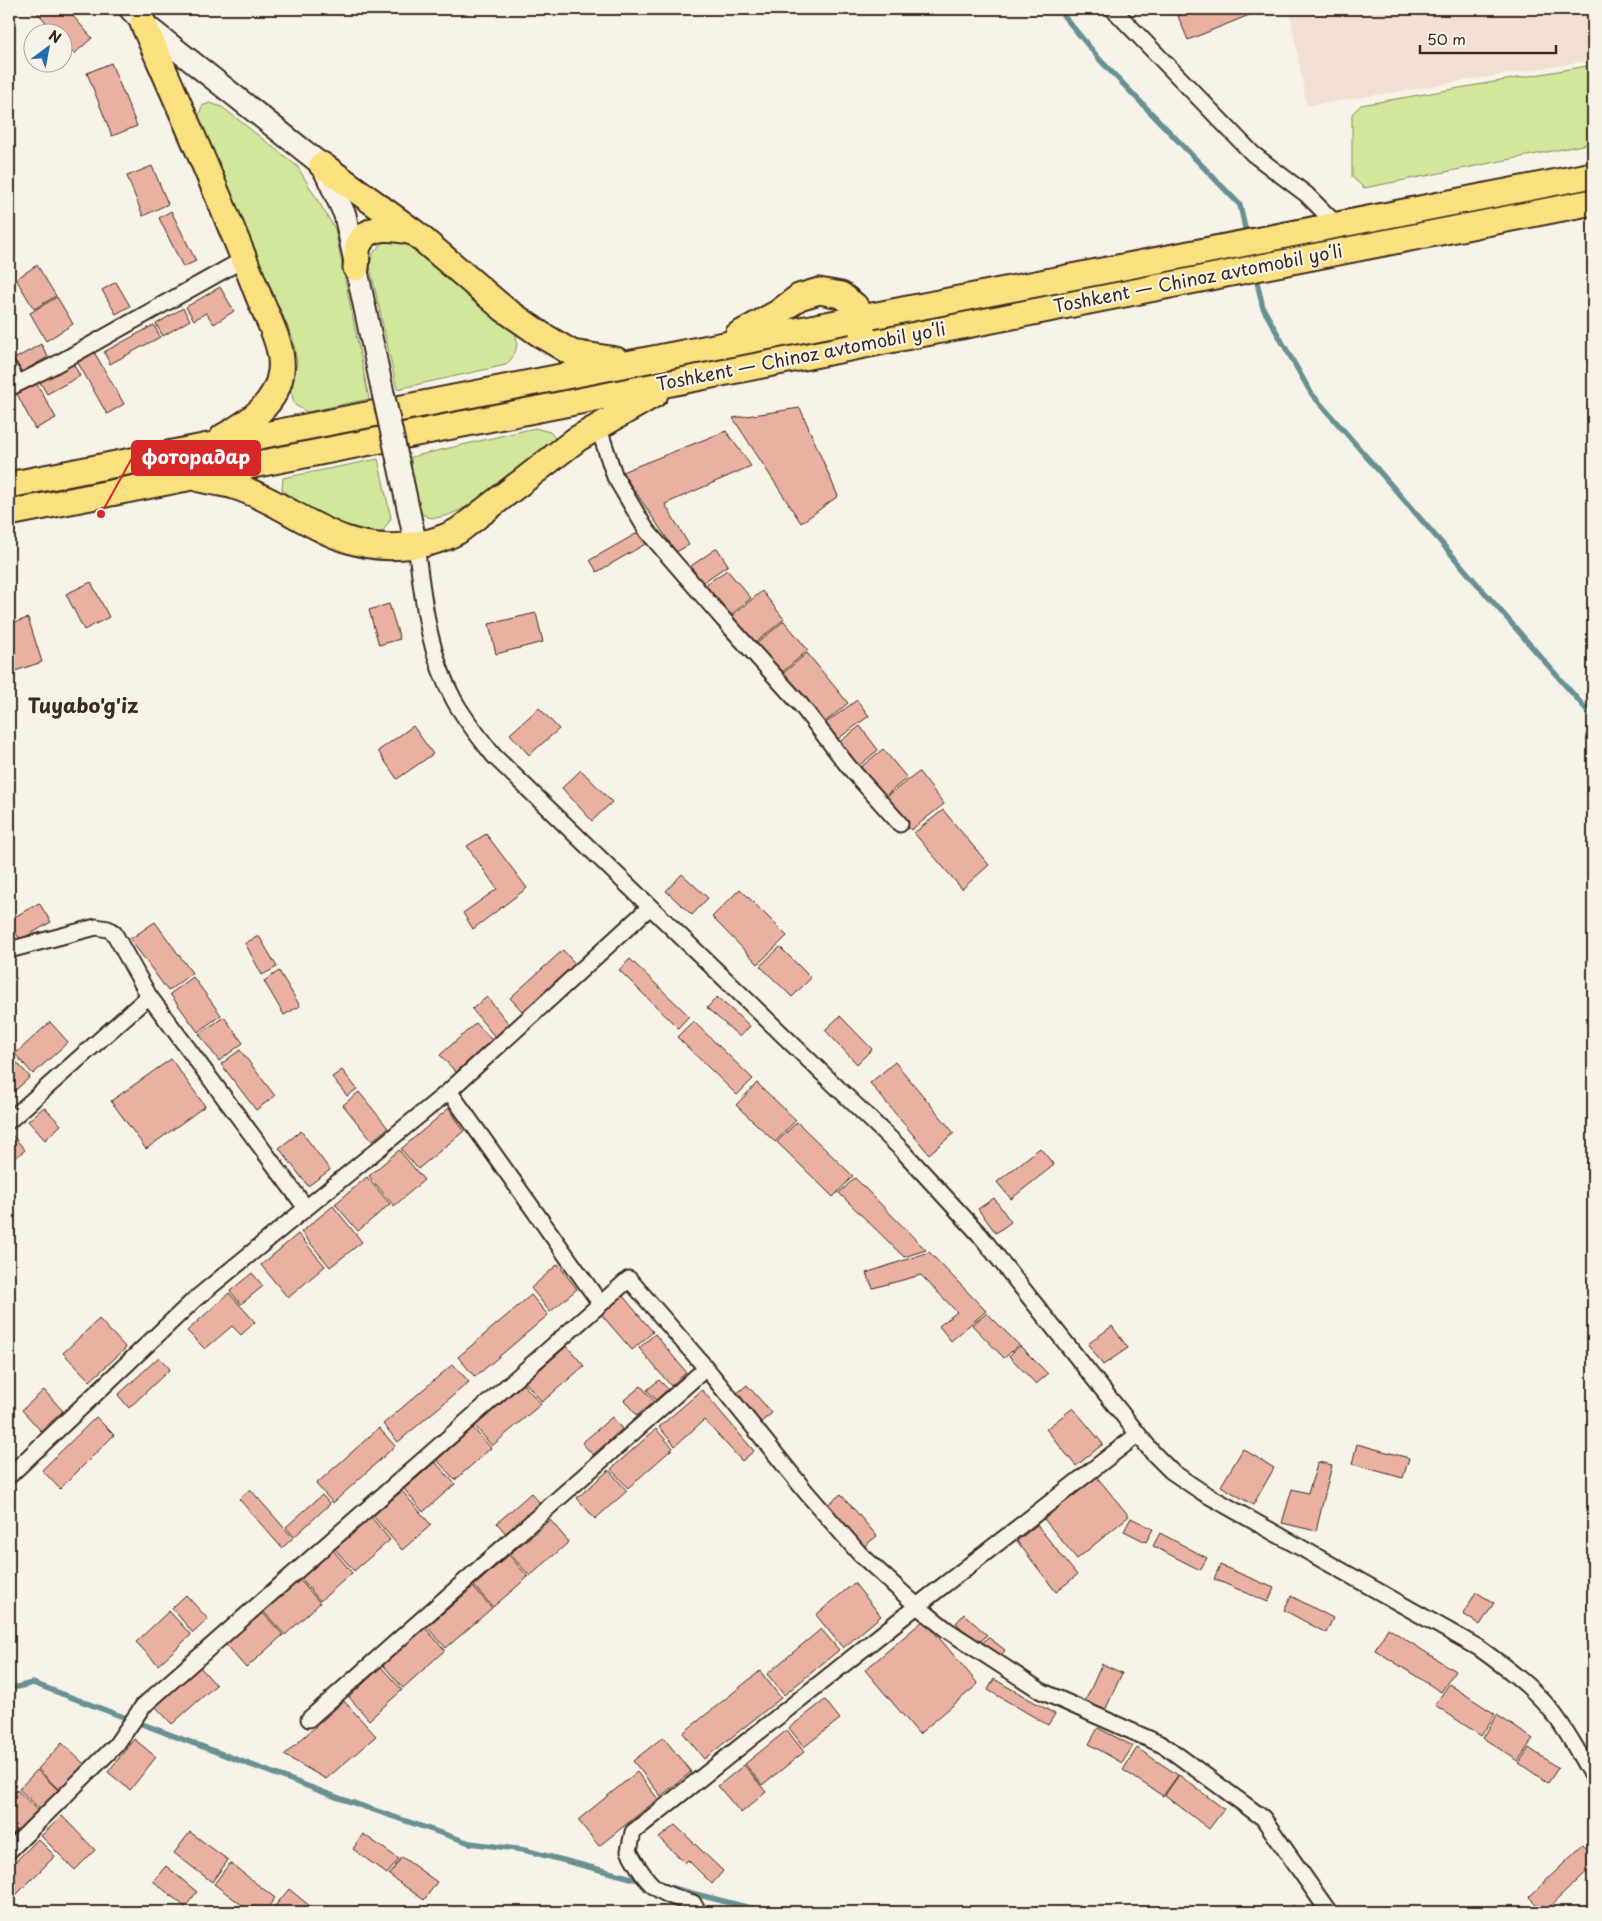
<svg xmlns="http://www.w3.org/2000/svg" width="1602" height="1921" font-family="'Playpen Sans',sans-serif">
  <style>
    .built { fill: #f3dfd3 }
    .green { fill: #d1e79c; stroke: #86885d }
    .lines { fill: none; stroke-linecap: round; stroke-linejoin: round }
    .stream { stroke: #679191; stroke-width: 5.5 }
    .building { fill: #eab1a2; stroke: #3b2a1e }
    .minor-casing { stroke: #3b2a1e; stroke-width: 19 }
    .secondary-casing { stroke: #3b2a1e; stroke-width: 25 }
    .trunk-casing { stroke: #3b2a1e; stroke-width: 29 }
    .minor { stroke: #f7f3e8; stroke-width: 15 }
    .secondary { stroke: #f7f3e8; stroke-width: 21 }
    .trunk { stroke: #fbe080; stroke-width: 25 }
    .secondary-bridge-casing { stroke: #3b2a1e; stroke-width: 25; stroke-linecap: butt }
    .secondary-bridge { stroke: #f7f3e8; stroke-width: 21 }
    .labels { text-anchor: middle; stroke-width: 4.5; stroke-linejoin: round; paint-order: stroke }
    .street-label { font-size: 18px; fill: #3b2a1e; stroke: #f7f3e8 }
    .quarter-label { font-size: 20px; font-weight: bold; fill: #3b2a1e; stroke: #f7f3e8 }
    .leader { fill: none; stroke: #d62828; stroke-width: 2 }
    .callout-dot { fill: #d62828; stroke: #f7f3e8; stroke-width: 2 }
    .callout { fill: #d62828; stroke: #d62828; stroke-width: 2 }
    .callout-label { font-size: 19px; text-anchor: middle; font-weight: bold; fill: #fff }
  </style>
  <rect width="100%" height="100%" fill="#f7f3e8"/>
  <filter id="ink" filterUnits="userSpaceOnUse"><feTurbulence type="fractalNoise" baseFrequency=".02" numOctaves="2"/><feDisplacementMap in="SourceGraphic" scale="10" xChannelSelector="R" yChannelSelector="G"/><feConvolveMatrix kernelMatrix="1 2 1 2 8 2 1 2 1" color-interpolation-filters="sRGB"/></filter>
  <g filter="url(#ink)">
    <path class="built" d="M1289,9H1593V60L1307,106Z"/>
    <path class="green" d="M1593,65V143L1364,188L1352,177V114L1361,105Z
      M210,103L222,107L297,166L335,229L369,399L307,412L295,405L290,389L297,363L293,339L198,118L202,106Z
      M391,238H405L515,330C519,346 517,353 506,365L397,389L370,267C371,252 378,245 391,238Z
      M535,428L550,432L555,438L554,444C533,460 448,533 424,515C412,507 412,471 411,457Z
      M378,459L391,518L383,531L373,534L339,523L292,500L282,489L283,478Z"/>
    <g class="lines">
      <path class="stream" d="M1058,9L1101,61L1240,205L1247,237
        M1255,273L1263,308L1311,393L1593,717
        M9,1689L33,1683L339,1798L470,1843L524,1850L643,1881
        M664,1886L766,1912"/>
    </g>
    <path class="building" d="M34,9H67L92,38L74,54L62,42V32H55Z
      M1197,9H1258L1259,11L1188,40L1178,16Z
      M111,63L137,126L112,136L87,73Z
      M152,166L168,204L143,216L127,176Z
      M171,211L196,261L183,267L159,218Z
      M37,265L56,296L34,309L16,279Z
      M116,282L130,306L116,314L102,290Z
      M220,287L234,311L214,324L206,313L194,320L186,307Z
      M57,297L73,324L46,341L30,313Z
      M183,308L190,320L163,336L156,324Z
      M154,325L160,337L110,364L104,352Z
      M41,344L48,357L16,375L9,362Z
      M94,352L124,404L107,414L77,361Z
      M73,363L80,376L47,394L40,382Z
      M37,384L56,418L35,429L17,394Z
      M800,408L838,496L801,523L733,418Z
      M726,431L751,466L665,504L689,545L676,552L622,472Z
      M641,531L647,543L597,572L590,560Z
      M717,548L728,565L702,583L691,566Z
      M727,570L751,598L731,615L705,585Z
      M91,582L109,617L84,630L66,594Z
      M762,591L784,619L754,644L732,616Z
      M389,604L400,639L379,645L369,610Z
      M536,613L543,642L496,654L489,624Z
      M28,618L42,662L9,673V624Z
      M784,621L808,650L780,674L755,645Z
      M807,653L848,703L823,724L781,675Z
      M857,700L869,716L835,741L823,725Z
      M539,708L559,729L529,755L510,734Z
      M413,726L433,754L397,779L378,751Z
      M860,726L878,750L856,768L837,744Z
      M883,749L907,778L885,796L861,767Z
      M581,770L612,802L592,821L562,788Z
      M919,772L944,804L911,830L886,797Z
      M943,810L989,865L962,889L914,833Z
      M486,834L527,888L473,929L463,913L497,889L467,846Z
      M682,874L708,898L692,915L666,891Z
      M740,889L787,936L758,964L712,917Z
      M39,903L51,922L20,940L9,920Z
      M155,922L192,973L168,991L130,939Z
      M259,936L277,967L262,975L245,943Z
      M780,947L811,978L792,997L760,966Z
      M563,950L577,966L524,1013L510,998Z
      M630,959L689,1016L678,1028L619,970Z
      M279,971L300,1006L284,1015L264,981Z
      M193,977L221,1015L198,1032L170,994Z
      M487,997L510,1025L495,1037L472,1009Z
      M717,997L750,1026L740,1037L707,1008Z
      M840,1016L872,1049L857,1064L825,1030Z
      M224,1017L243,1043L219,1061L199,1034Z
      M693,1021L753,1079L737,1095L677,1037Z
      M50,1022L68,1042L33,1074L15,1054Z
      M476,1023L492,1040L456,1072L440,1055Z
      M240,1050L275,1096L256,1110L221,1064Z
      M9,1054L30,1077L9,1096Z
      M171,1059L205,1106L146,1149L111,1101Z
      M895,1062L954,1133L929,1154L870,1083Z
      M342,1070L357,1089L347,1096L332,1077Z
      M757,1083L796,1120L775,1142L736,1105Z
      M359,1092L388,1128L372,1141L343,1105Z
      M44,1107L61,1125L45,1140L28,1121Z
      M449,1108L464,1131L418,1169L401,1149Z
      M797,1122L853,1176L833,1197L777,1142Z
      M301,1131L330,1170L308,1186L279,1148Z
      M12,1135L25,1150L9,1163V1138Z
      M1040,1148L1054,1165L1011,1199L997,1182Z
      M399,1150L424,1180L394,1206L369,1176Z
      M367,1177L390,1204L358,1231L335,1204Z
      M855,1178L926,1250L904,1257L839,1193Z
      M994,1198L1011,1222L996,1233L978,1209Z
      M333,1206L362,1242L330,1267L301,1232Z
      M298,1234L325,1266L288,1298L261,1265Z
      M929,1252L986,1311L951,1341L939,1326L957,1312L921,1275L873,1288L866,1273Z
      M558,1264L577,1289L550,1312L531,1288Z
      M252,1273L263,1286L241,1304L230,1291Z
      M229,1293L255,1322L241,1335L232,1326L205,1349L187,1331Z
      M531,1295L548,1315L475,1377L458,1357Z
      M622,1295L653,1332L632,1350L600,1313Z
      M987,1313L1019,1345L1004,1358L972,1325Z
      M99,1319L126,1348L90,1381L63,1353Z
      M1112,1326L1128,1348L1103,1365L1088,1344Z
      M655,1334L686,1372L671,1386L639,1348Z
      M567,1346L584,1366L542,1402L525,1382Z
      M1020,1346L1048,1374L1036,1384L1009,1356Z
      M159,1357L170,1369L129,1408L118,1395Z
      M453,1364L469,1382L398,1442L383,1424Z
      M659,1380L668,1389L656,1400L647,1390Z
      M523,1384L541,1404L492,1446L475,1426Z
      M747,1385L772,1413L760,1423L735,1395Z
      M641,1386L654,1401L637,1416L624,1400Z
      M44,1390L63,1411L41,1431L22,1410Z
      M702,1390L754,1451L742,1461L704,1420L675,1446L659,1427Z
      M1073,1408L1103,1444L1076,1466L1046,1429Z
      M96,1417L114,1435L60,1489L42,1470Z
      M612,1417L622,1429L593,1455L582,1443Z
      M379,1428L395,1446L333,1503L316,1484Z
      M473,1428L491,1448L455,1480L437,1460Z
      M656,1429L673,1448L628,1488L611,1469Z
      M1357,1444L1409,1458L1403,1478L1352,1464Z
      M1243,1449L1274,1468L1253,1505L1221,1486Z
      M435,1462L455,1484L423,1512L404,1489Z
      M1318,1462L1332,1465L1316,1531L1282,1523L1292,1489L1308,1493Z
      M609,1470L627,1491L595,1519L577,1498Z
      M1096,1476L1129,1516L1077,1559L1044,1519Z
      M250,1489L293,1538L282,1548L239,1499Z
      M402,1491L431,1525L402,1550L373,1516Z
      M531,1493L541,1504L507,1535L497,1523Z
      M841,1494L877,1536L862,1548L827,1505Z
      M322,1495L330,1504L294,1537L286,1527Z
      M371,1517L390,1540L354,1571L335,1549Z
      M1131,1518L1153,1529L1146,1542L1124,1531Z
      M550,1520L569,1542L530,1576L510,1554Z
      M1037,1525L1077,1575L1056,1592L1017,1541Z
      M1160,1533L1207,1558L1200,1570L1153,1546Z
      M333,1550L352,1573L320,1601L301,1578Z
      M509,1555L528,1577L493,1607L474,1586Z
      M1220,1565L1274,1588L1268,1602L1214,1579Z
      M299,1579L320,1603L285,1635L263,1611Z
      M854,1583L881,1616L843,1648L816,1615Z
      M473,1587L492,1608L446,1648L427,1627Z
      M1476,1592L1494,1603L1480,1625L1463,1614Z
      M186,1595L208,1619L193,1633L172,1608Z
      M1291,1596L1333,1618L1326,1633L1284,1610Z
      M169,1611L191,1635L158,1665L136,1642Z
      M262,1612L283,1635L246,1668L226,1645Z
      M964,1614L987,1635L978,1644L956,1623Z
      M924,1620L978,1684L919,1734L865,1670Z
      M425,1628L445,1650L403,1688L383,1665Z
      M1388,1628L1455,1671L1441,1692L1375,1650Z
      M821,1629L839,1650L784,1695L767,1674Z
      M988,1637L1005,1650L998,1660L980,1646Z
      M1102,1664L1122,1673L1103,1715L1083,1706Z
      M199,1666L216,1685L172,1724L155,1706Z
      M381,1667L402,1690L369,1720L349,1697Z
      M760,1671L781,1698L704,1759L683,1733Z
      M994,1679L1055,1714L1048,1725L988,1690Z
      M1449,1684L1495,1714L1481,1736L1435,1705Z
      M825,1700L840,1719L804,1747L789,1728Z
      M344,1701L376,1736L326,1779L284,1755Z
      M1497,1715L1533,1739L1518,1761L1483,1738Z
      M1098,1728L1133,1746L1122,1763L1089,1744Z
      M787,1730L804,1752L762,1785L745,1764Z
      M663,1737L691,1772L661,1796L633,1761Z
      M134,1739L156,1757L130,1790L108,1772Z
      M62,1743L85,1765L60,1791L38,1769Z
      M1137,1748L1178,1775L1163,1796L1123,1770Z
      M1529,1748L1558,1768L1548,1783L1519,1763Z
      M744,1765L766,1792L741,1813L718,1786Z
      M37,1770L60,1792L41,1810L19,1789Z
      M637,1772L658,1799L599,1846L578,1820Z
      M1179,1775L1224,1809L1209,1829L1165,1795Z
      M17,1790L40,1812L9,1844V1799Z
      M62,1816L95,1850L75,1870L41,1836Z
      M675,1825L723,1871L712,1884L688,1860L685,1863L659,1838Z
      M190,1832L228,1860L212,1882L174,1853Z
      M363,1834L399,1859L387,1874L353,1849Z
      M38,1839L55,1856L9,1902V1868Z
      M1583,1845L1593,1856V1866L1544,1912L1529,1897Z
      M402,1857L437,1882L424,1900L389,1875Z
      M230,1863L275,1898L264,1912H251L214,1884Z
      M166,1866L197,1892L185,1907L153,1881Z
      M289,1889L317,1912L271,1911Z
      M1293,1905L1301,1912H1286Z"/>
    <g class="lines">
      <defs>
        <path id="minor" d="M1113,9L1253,154L1306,194L1337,225
          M9,368L18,383
          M9,388L53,366L244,259
          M598,426L615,477L647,531L723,619L800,704L848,766L900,824
          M416,545C423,598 428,653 454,700C465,720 480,738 494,756L901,1149L980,1235L1153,1453L1171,1471L1202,1492L1479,1648C1504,1666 1530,1685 1550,1709C1567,1730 1580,1755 1593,1778
          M9,950L96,927L108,929L114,933L149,996
          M449,1091L600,1303
          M9,1121L149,996L306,1208
          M9,1476L194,1300L449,1091L650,907
          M309,1719L706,1368
          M9,1851L116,1745L143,1706L629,1279L706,1368L806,1492L859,1553L917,1606L947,1630L1041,1691L1165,1746L1263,1818L1329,1912
          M698,1912L693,1903C654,1892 648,1886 629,1851L633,1832L917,1606L1137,1435"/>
        <path id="secondary" d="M130,9L143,23L322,165L345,215L383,393
          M398,461L416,545"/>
        <path id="trunk" d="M143,23C182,112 222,201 257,292C266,316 284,345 281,371C278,403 248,423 223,437
          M322,165L415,233L504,309L540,334L572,353L616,360
          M356,268C357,261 356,250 359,244C369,223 395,228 413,232
          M738,335L778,313L799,297L819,291L841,295L855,306L862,318V333
          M200,479C211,482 223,483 234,486C296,506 333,553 404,546C423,545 442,540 458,531L577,439L655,394
          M9,485L1593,175
          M9,513L1593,202"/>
      </defs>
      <use href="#minor" class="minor-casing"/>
      <use href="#secondary" class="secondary-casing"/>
      <use href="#trunk" class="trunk-casing"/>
      <use href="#minor" class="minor"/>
      <use href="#secondary" class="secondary"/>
      <use href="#trunk" class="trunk"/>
      <defs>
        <path id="secondary-bridge" d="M383,393L398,461"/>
      </defs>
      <use href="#secondary-bridge" class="secondary-bridge-casing"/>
      <use href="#secondary-bridge" class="secondary-bridge"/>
    </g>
  </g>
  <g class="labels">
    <g class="street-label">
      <text transform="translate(1198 279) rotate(-11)" y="6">Toshkent — Chinoz avtomobil yoʻli</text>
      <text transform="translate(801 357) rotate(-11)" y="6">Toshkent — Chinoz avtomobil yoʻli</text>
    </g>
    <g class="quarter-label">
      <text x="83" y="713">Tuyabo'g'iz</text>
    </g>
  </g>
  <path class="leader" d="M101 514L132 458"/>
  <circle class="callout-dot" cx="101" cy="514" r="5"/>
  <rect class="callout" x="132" y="441" width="128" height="34" rx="5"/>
  <g class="callout-label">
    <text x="196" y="464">фоторадар</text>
  </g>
  <rect width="1602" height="1921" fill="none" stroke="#f7f3e8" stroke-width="30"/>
  <rect x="15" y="15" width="1572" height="1891" fill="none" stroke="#3b2a1e" stroke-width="2" filter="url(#ink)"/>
  <g transform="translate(48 48) rotate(32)"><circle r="24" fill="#f7f3e8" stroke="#aca397"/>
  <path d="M0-4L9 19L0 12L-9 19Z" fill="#1f6fb2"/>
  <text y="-8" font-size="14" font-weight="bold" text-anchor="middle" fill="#3b2a1e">N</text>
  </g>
  <path d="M1420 45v8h136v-8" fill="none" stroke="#3b2a1e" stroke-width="2.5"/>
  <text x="1427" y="45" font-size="15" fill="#3b2a1e" stroke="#f7f3e8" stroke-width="4" paint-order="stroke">50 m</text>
</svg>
